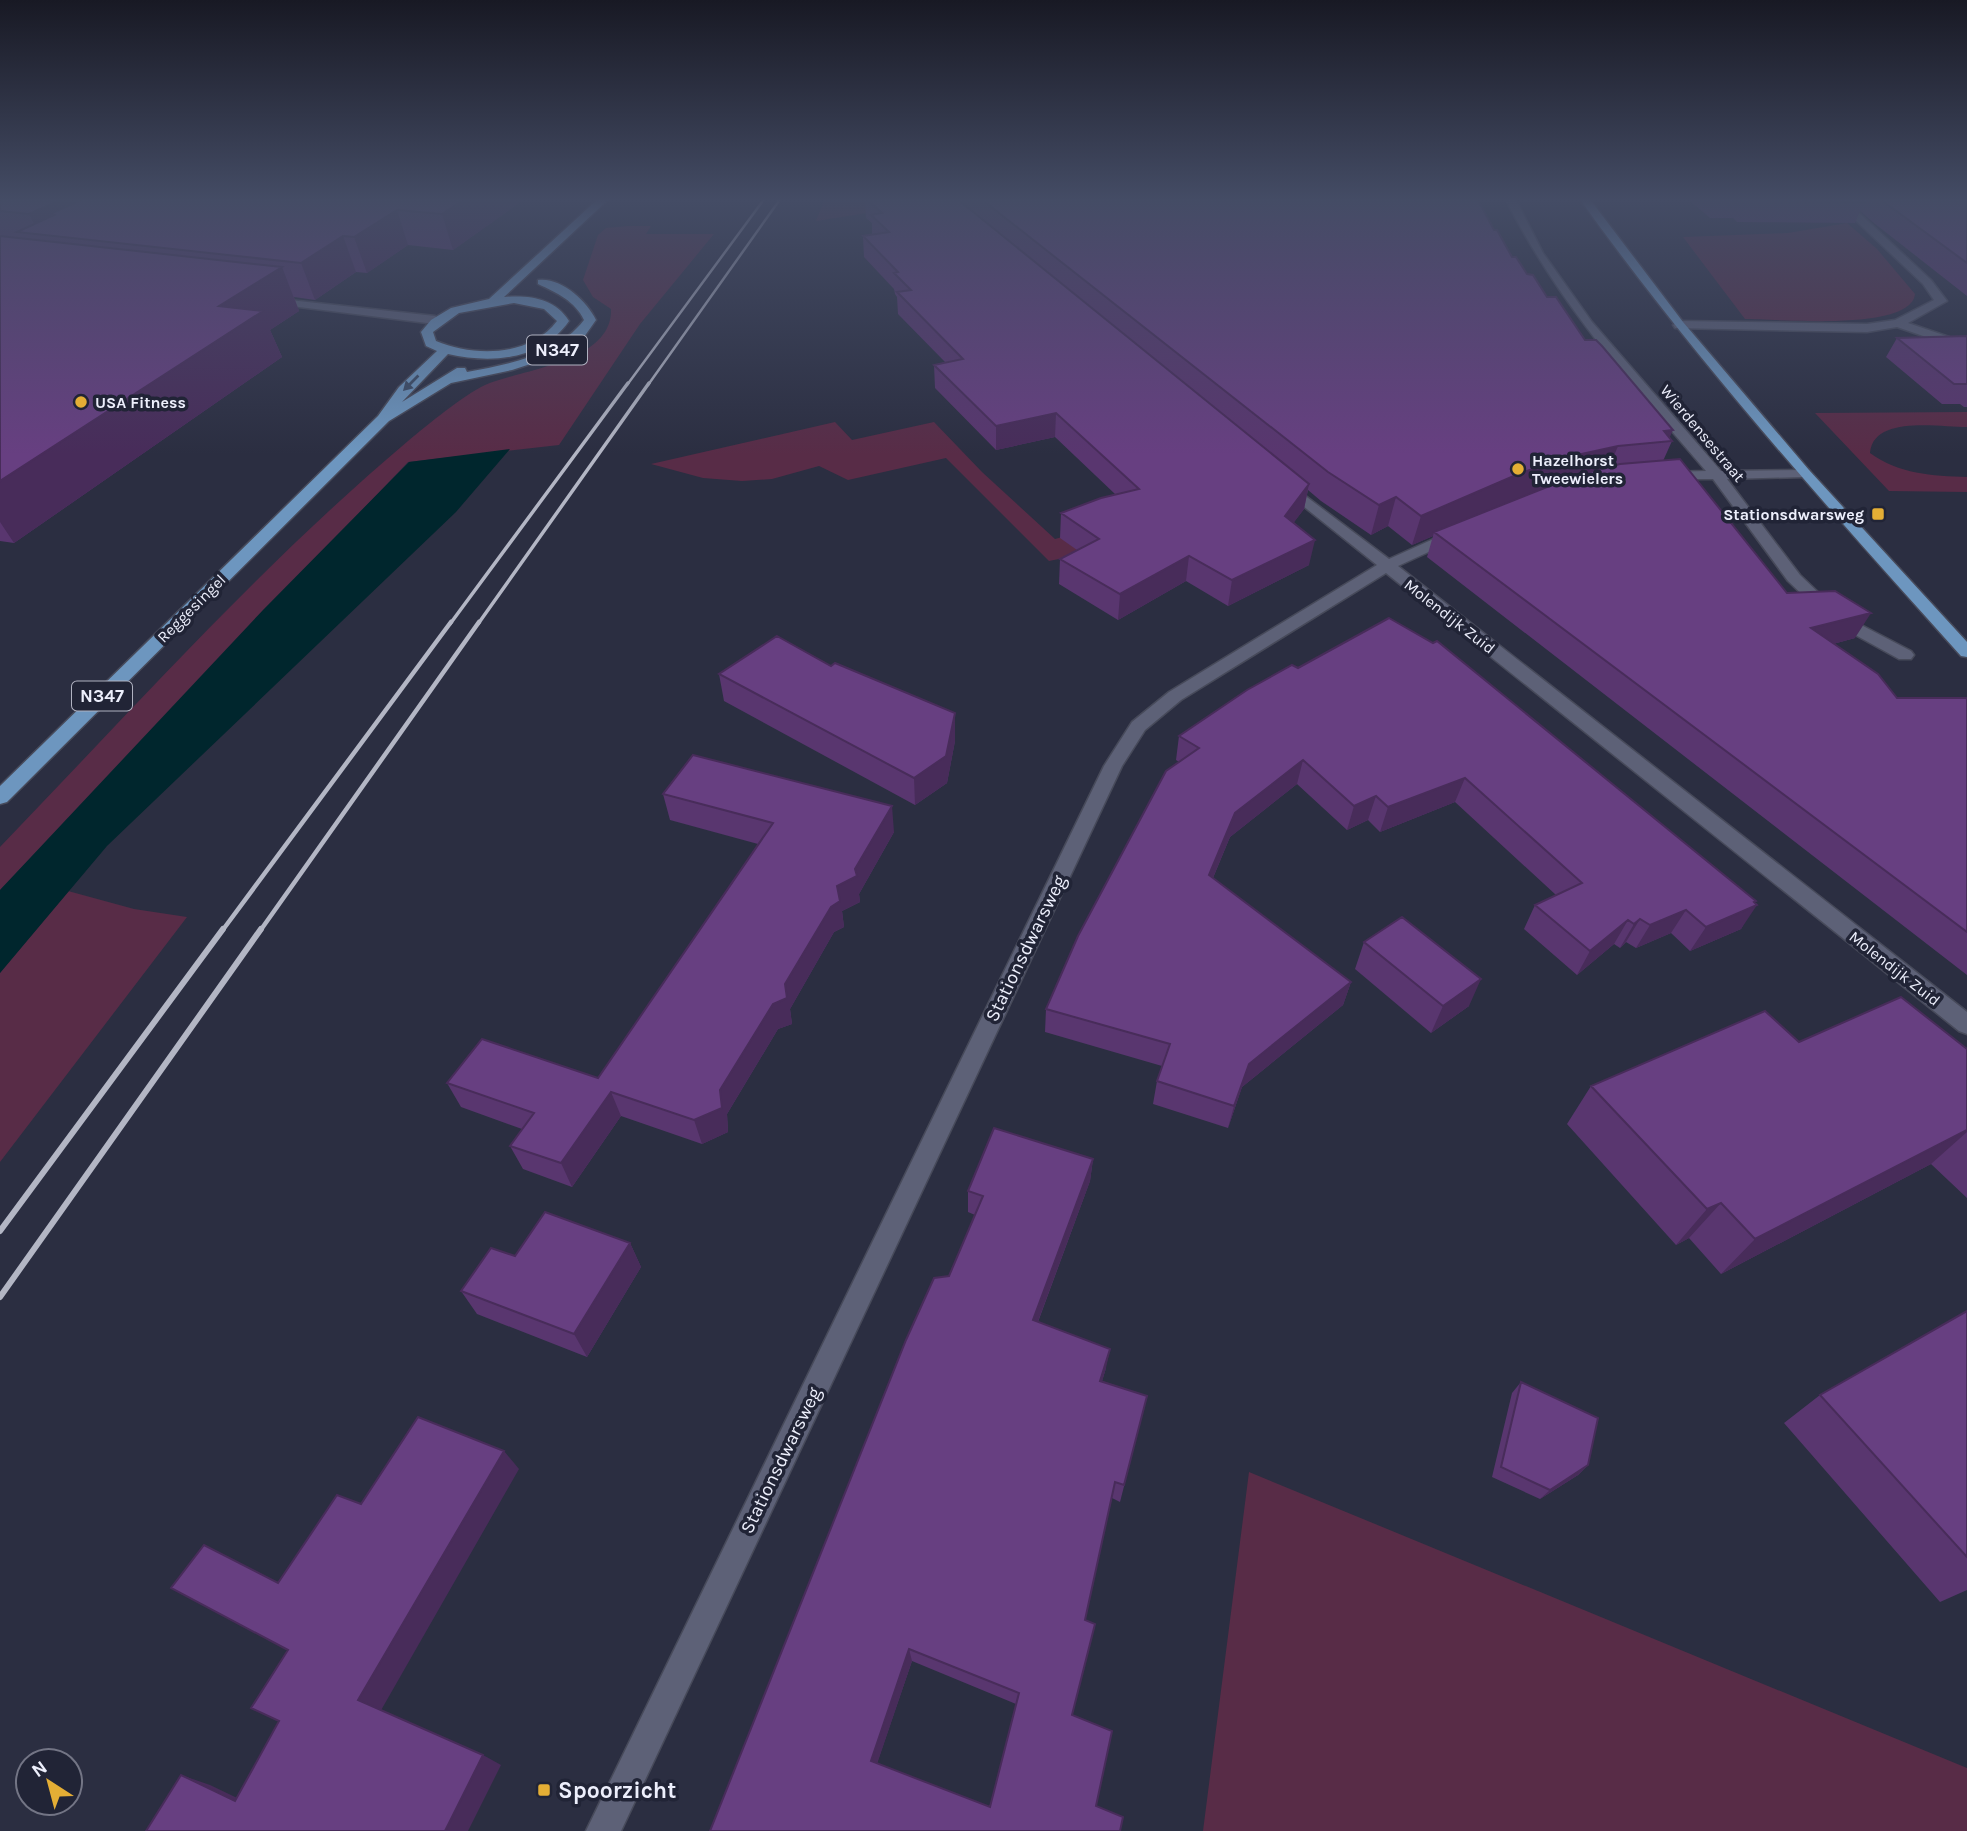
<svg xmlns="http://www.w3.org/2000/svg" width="1967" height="1831" font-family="Karla,sans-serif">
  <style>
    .green { fill: #582c47 }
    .water { fill: #00262d }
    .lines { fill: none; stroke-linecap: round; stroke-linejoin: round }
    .minor-casing { stroke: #474a5a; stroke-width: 3 }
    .major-casing { stroke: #474a5a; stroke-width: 3 }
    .minor { fill: #5d6177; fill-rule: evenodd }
    .major { fill: #6d96bf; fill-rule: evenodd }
    .rail-far3 { stroke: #b3b6c4; stroke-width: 2.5 }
    .rail-far2 { stroke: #b3b6c4; stroke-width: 3.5 }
    .rail-far1 { stroke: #b3b6c4; stroke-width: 4.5 }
    .rail { stroke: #b3b6c4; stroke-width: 6 }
    .wall { fill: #59366f; fill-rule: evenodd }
    .shaded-wall { fill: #482c5a }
    .building { fill: #673f81; stroke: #482c5a; stroke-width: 2; fill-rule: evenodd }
    .oneway { fill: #3c4c66 }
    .poi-dot { fill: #e4ae35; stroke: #212436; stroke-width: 2.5 }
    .labels { text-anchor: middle; stroke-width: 7; stroke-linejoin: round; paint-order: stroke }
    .far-poi-label { font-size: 16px; font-weight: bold; fill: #edeffc; stroke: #212436; text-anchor: start }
    .far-street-label { font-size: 16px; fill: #edeffc; stroke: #212436 }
    .shield { fill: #212436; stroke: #b0b2c1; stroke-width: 2 }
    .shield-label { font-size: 18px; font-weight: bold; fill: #edeffc }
    .street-label { font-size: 19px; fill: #edeffc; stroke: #212436 }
    .near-poi-label { font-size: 23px; font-weight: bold; fill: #edeffc; stroke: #212436; text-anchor: start }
  </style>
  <rect width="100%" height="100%" fill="#2b2e41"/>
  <path class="green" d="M825,198H918L925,204L816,221Z
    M1847,223L1877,249L1915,294C1911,332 1776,319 1745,319L1683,237L1788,233Z
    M628,226H651L646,234H714L640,324L559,445L408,462L0,890V847C133,709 262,564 408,441C426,426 465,394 485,385C522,369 613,362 611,309L593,297L583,280L598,235L606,228Z
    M1967,412V427C1939,427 1873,415 1870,453C1899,474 1932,476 1967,477V492L1889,491L1815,413Z
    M835,422L852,440L934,422L982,472L1055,539L1102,526L1123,546L1049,561L946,458L848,480L819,466L772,479L742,481L703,478L651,464Z
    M68,891L134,909L187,917L0,1162V973Z
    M1249,1472L1967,1768V1831H1203Z"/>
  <path class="water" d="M510,449L456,512L107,846L0,973V890L263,610L409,462Z"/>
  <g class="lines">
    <defs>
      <path id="minor" d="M1505,198H1515L1543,253L1592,322L1721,471L1809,470L1811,473L1804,477L1727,479L1800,575L1842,615L1911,651L1914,655L1911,659H1899L1830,621L1788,581L1713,479H1661L1659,476L1666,472L1706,471C1629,381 1559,305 1505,198Z
        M1832,198H1843L1931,280L1947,301L1908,323L1967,343V351L1897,327L1867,332L1675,328L1673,325L1679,321L1867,324L1895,320L1934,300L1923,284Z
        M271,298L435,316L441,320L435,324L267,303L265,301Z
        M1283,479L1389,559L1449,532H1459V538L1398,566L1967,1012V1034L1959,1031L1386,573L1181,700L1145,730L1122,766L621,1831H586L1104,766L1132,722L1169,692L1377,565L1278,486L1276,483Z"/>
      <path id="major" d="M599,198H610L504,297C529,295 555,298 569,321C542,360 492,364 448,354L402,402L457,368H465L467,372C509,364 556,356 584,320C575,301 557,293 538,284V280C561,277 587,301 596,320L584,337L552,357L512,370L451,383L389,421L7,802L0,804V786L378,416L399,387L437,351L426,346L421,332L431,320L451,308L489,299ZM514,303L544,309L557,321C530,357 474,357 436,341L433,332L459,313Z
        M1579,198H1589L1683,322L1809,470L1967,642V657L1961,656C1828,508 1695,360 1579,198Z"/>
    </defs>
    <use href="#minor" class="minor-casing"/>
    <use href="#major" class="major-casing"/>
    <use href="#minor" class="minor"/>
    <use href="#major" class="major"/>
    <path class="rail-far3" d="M627,385L765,198
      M648,385L781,198"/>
    <path class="rail-far2" d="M450,624L628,383
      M478,624L649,383"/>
    <path class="rail-far1" d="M222,931L451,622
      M260,931L479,622"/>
    <path class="rail" d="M0,1231L223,929
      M0,1297L261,929"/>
  </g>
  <path class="wall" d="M0,198H526L453,250L408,245L367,273L356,272L315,300L294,297L299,311L270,330L282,357L14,543L0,541Z
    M865,198H1477L1494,230L1512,257L1672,441L1663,461L1787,593L1855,638L1833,644L1897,698L1967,699V975L1427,557L1433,536L1412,545L1388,526L1371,535L1321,501L1308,490L1304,509L1293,523L1309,565L1228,606L1186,581L1118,620L1059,584L1060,559L1077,550L1060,538L1061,513L1115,494L1055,437L996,450L935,388L934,365L945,362L898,314L897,297L895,294L894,289L864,257L863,236L872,234V223L866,218Z
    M1687,198H1967V296L1874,223L1860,211L1855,223L1737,222L1733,218H1710Z
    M1967,336V407H1964L1960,404H1942L1886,357L1897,338Z
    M1298,668L1756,901L1741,929L1690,951L1671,933L1636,948L1626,942L1620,948L1614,944L1577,975L1524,929L1535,905L1556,895L1455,802L1380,832L1368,820L1347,830L1297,784L1230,837L1213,878L1351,982L1343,1005L1242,1087L1228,1128L1153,1104L1157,1081L1162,1066L1045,1032L1046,1009L1179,762L1176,760L1179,736Z
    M719,674L955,741L947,783L915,805L724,701Z
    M663,794L894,832L859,894L860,902L842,911L844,927L834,932L790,1009L792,1024L778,1029L727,1114L728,1132L702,1144L621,1116L572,1187L523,1169L510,1146L522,1129L461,1107L447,1083L598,1078L758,844L670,820Z
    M1364,942L1469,1006L1431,1033L1355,969Z
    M1799,1042L1967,1049V1198L1931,1164L1721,1274L1689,1238L1676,1245L1567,1124L1591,1086Z
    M1093,1159L1090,1181L1038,1322L1106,1368L1102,1381L1147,1396L1120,1502L1112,1498L1085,1620L1072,1715L1096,1806L710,1831L975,1215L968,1212V1191ZM912,1661L1016,1704L990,1807L877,1763Z
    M630,1243L641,1267L587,1357L477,1314L461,1291L515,1256Z
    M1967,1311V1590L1940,1602L1784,1423L1820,1395Z
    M1521,1382L1588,1465L1578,1475L1540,1499L1492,1477L1512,1393Z"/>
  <path class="shaded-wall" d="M65,198H126L54,215L50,214L62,237L40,235L29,214Z
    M467,198H526L453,250L442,214Z
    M397,210L408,245L367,273L354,237Z
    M343,236L356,272L315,300L301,263Z
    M282,267L299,311L270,330L282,357L14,543L0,522V481L219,306Z
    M1056,413L1055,437L996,450V426Z
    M1673,430L1668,441L1664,431Z
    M1618,446L1606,475L1434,532L1433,536L1412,545L1421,516L1523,472L1577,455Z
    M1309,484L1304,509L1280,541L1285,516Z
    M1396,497L1388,526L1371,535L1379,505Z
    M1315,540L1309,565L1228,606L1232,580Z
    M1189,556L1186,581L1118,620L1120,594Z
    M1871,613L1855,638L1796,654L1811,628Z
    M955,713V741L947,783L915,805L914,778Z
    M1303,760L1297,784L1230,837L1204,899L1209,875L1235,813Z
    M1465,778L1455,802L1380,832L1388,807Z
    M1376,796L1368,820L1347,830L1354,806Z
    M892,806L894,832L859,894L860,902L842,911L844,927L834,932L790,1009L792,1024L778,1029L727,1114L728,1132L702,1144L694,1120L720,1090L785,984L837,886L855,869Z
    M1756,901L1752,907L1757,905L1741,929L1690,951L1706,927Z
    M1686,910L1671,933L1636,948L1650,925Z
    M1640,919L1626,942L1620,948L1634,924Z
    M1628,920L1614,944L1577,975L1590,951Z
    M1481,979L1469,1006L1431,1033L1443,1006Z
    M1351,982L1343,1005L1242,1087L1228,1128L1234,1106L1249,1064Z
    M611,1092L621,1116L572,1187L561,1163Z
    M1967,1130V1132L1931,1164L1721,1274L1755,1239Z
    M1093,1159L1090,1181L1031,1340L1033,1320Z
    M1721,1203L1689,1238L1676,1245L1707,1209Z
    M630,1243L641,1267L587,1357L574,1334Z
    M1110,1349L1106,1368L1097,1399L1100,1381Z
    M504,1451L519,1469L380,1712L358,1700Z
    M1588,1465L1578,1475L1540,1499L1550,1490Z
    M909,1649L912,1661L875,1770L871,1761Z
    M483,1755L501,1765L468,1831H445Z
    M181,1775L210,1785L262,1810L235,1801Z"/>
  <path class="building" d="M0,198H65L29,214L0,211Z
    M85,198H467L442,214L397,210L354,237L343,236L301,263L17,232L54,215L50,214Z
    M865,198H956L1309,484L1285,516L1315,540L1232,580L1189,556L1120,594L1060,559L1099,539L1061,513L1101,498L1139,489L1056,413L996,426L934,365L963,359L897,292L911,290L894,273L898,272L863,236L889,232L871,215L882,213Z
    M980,198H1477L1494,230H1497L1512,257H1516L1527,274L1533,275L1547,297H1556L1585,340H1596L1602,346L1673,430L1664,431L1672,441L1618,446L1577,455L1523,472L1421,516L1396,497L1379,505L1328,472Z
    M1743,198H1861L1865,202L1746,201Z
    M1880,198H1967V263L1884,202Z
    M0,236L282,267L219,306L263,311L0,481Z
    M1967,336V384H1954L1897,338Z
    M1680,459L1787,593L1835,591L1871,613L1811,628L1878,674L1897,698H1966L1967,699V932L1434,532L1580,474L1620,464Z
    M1389,618L1433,643L1437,641L1756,901L1754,902L1757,905L1706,927L1686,910L1650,925L1640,919L1634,924L1628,920L1590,951L1535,905L1582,883L1465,778L1388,807L1376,796L1354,806L1303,760L1235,813L1209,875L1351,982L1249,1064L1234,1106L1157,1081L1170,1044L1046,1009L1078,936L1166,771L1199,748L1179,736L1247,690L1292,665L1298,668Z
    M777,636L831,666L835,663L955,713L946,756L914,778L719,674Z
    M693,755L892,806L855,869L857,876L837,886L840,901L831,907L785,984L787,998L773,1004L720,1090L722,1108L694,1120L611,1092L561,1163L510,1146L534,1113L447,1083L482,1039L598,1078L773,823L663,794Z
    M1402,917L1481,979L1443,1006L1364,942Z
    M1901,997L1967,1049V1130L1755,1239L1721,1203L1707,1209L1591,1086L1765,1011L1799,1042Z
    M994,1128L1093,1159L1033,1320L1110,1349L1100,1381L1147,1396L1124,1485L1115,1482L1085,1620L1095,1624L1072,1715L1112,1731L1096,1806L1123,1817L1120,1831H710L906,1340L934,1278L949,1276L983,1196L968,1191ZM909,1649L1019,1693L990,1807L871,1761Z
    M545,1212L630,1243L574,1334L461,1291L491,1248L515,1256Z
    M1967,1311V1557L1820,1395Z
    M1521,1382L1598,1418L1588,1465L1550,1490L1501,1467Z
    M418,1417L504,1451L358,1700L483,1755L445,1831H146L181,1775L235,1801L279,1721L251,1708L288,1650L171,1588L204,1545L278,1583L337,1495L361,1504Z"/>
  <defs><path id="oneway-solid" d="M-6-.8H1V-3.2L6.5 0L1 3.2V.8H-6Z" transform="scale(1.75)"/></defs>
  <use class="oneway" href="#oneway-solid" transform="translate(411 383) rotate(135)"/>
  <linearGradient id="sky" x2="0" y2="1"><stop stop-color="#181924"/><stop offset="0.44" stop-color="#444c65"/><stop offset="1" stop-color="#444c65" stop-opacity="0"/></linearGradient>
  <rect width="1967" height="454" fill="url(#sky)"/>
  <g class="poi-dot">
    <circle cx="81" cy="402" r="7"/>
    <circle cx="1518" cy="469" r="7"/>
    <rect x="1871" y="507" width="14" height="14" rx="3.5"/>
    <rect x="537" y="1783" width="14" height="14" rx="3.5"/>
  </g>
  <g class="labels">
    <g class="far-poi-label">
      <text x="95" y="408">USA Fitness</text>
      <text x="1532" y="466">Hazelhorst<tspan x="1532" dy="18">Tweewielers</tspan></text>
      <text x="1864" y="520" text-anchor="end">Stationsdwarsweg</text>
    </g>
    <g class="far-street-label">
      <text transform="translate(1703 433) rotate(50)" y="6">Wierdensestraat</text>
      <text transform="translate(191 608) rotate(-45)" y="6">Reggesingel</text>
      <text transform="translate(1450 616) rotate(38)" y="6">Molendijk Zuid</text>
      <text transform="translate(1895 968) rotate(38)" y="6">Molendijk Zuid</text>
    </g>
    <g class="shield">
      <rect x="527" y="335.5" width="60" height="29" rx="5"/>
      <rect x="72" y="681.5" width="60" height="29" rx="5"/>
    </g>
    <g class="shield-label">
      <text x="557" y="356">N347</text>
      <text x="102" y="702">N347</text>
    </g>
    <g class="street-label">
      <text transform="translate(1025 948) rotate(-64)" y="7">Stationsdwarsweg</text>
      <text transform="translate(780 1460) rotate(-64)" y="7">Stationsdwarsweg</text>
    </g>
    <g class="near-poi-label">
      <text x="558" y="1798">Spoorzicht</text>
    </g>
  </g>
  <g transform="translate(49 1782) rotate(324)"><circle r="33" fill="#212436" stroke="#737585" stroke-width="2"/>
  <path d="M0-5L12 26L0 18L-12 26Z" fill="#e4ae35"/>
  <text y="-10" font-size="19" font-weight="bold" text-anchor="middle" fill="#edeffc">N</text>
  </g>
</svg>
